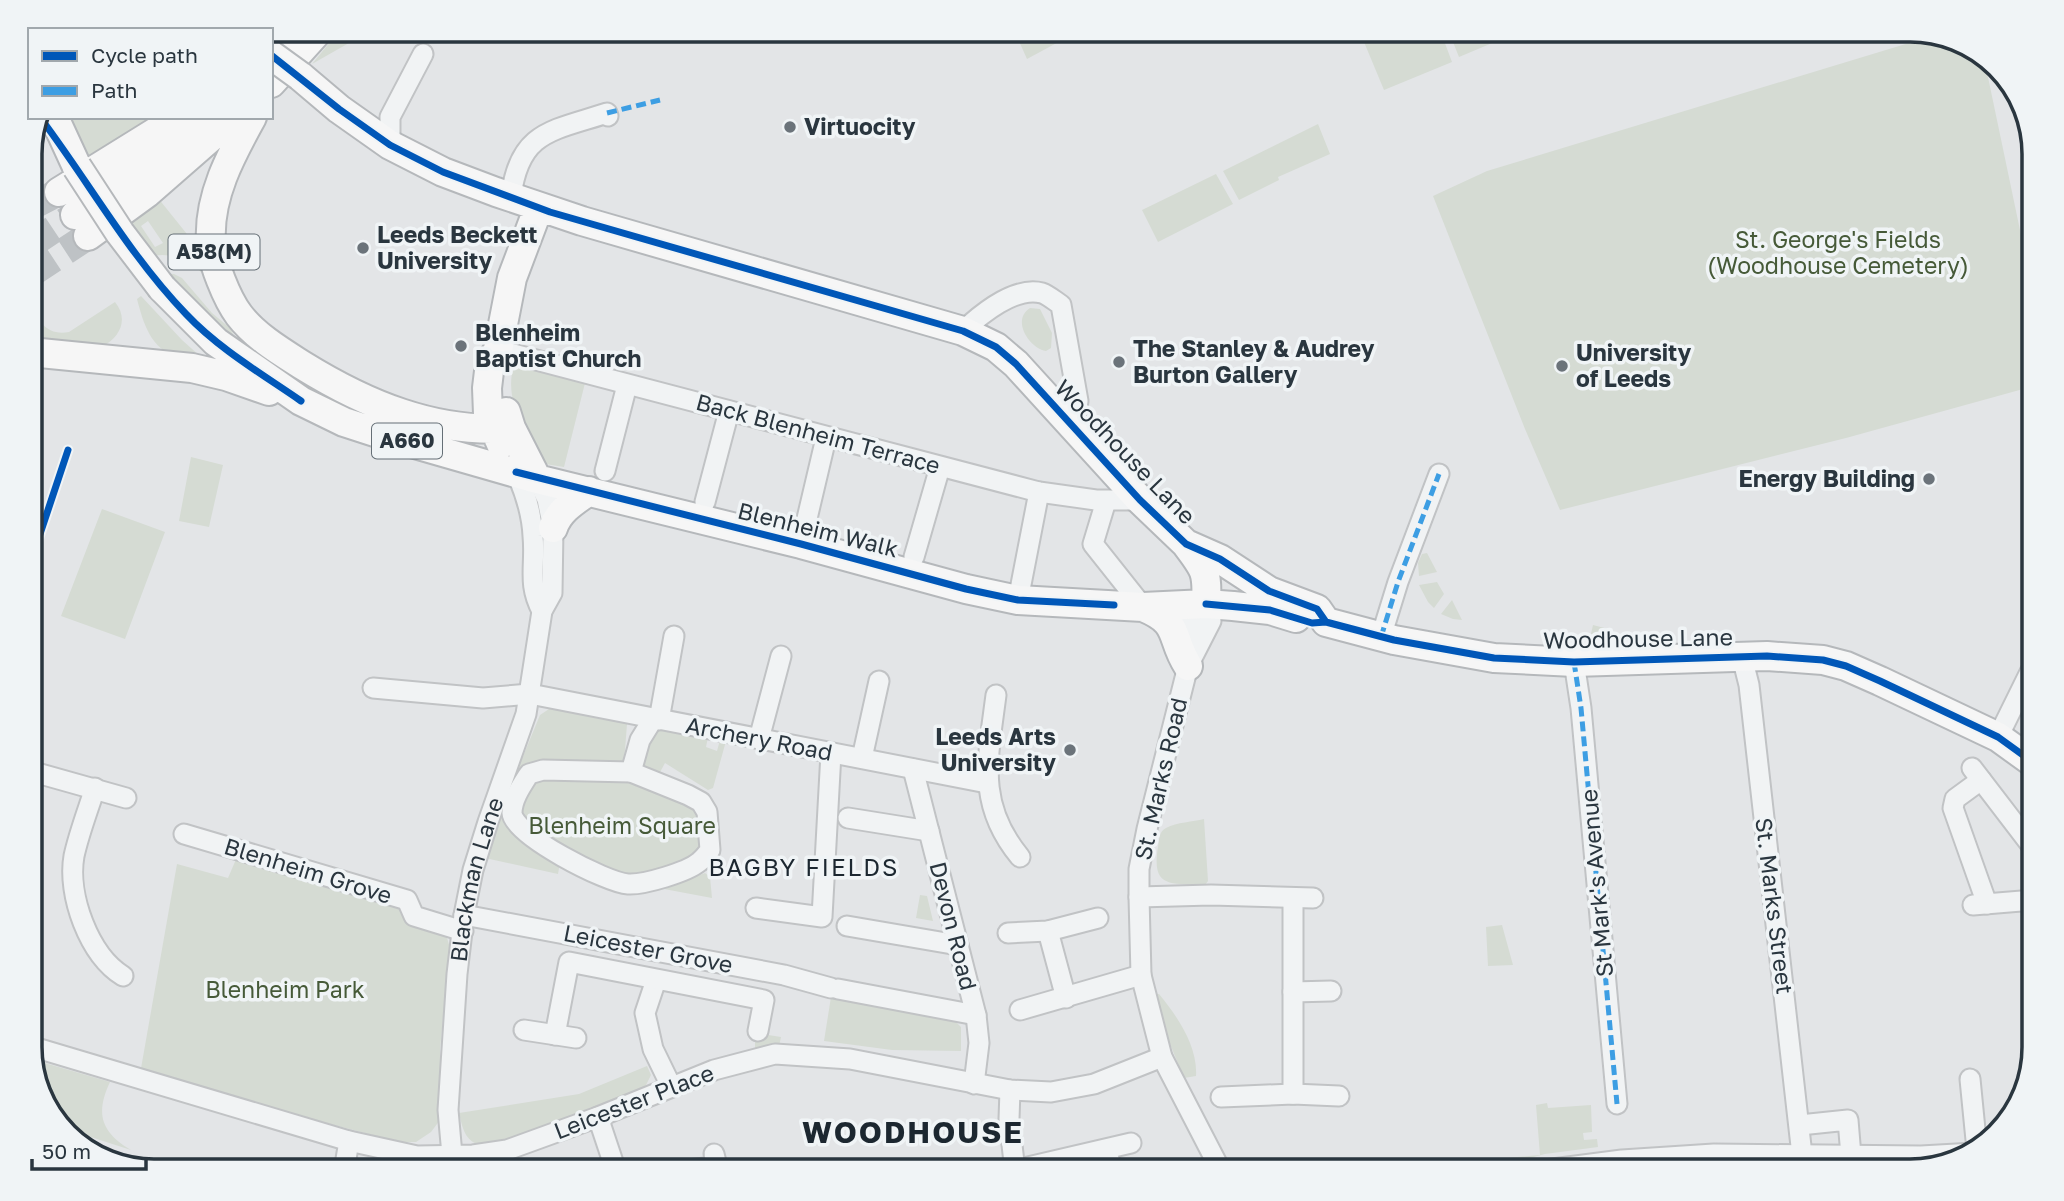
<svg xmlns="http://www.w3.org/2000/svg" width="2064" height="1201" font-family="'Golos Text',sans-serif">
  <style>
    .green { fill: #d5dbd3; fill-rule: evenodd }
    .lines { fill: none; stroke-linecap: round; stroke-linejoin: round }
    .highway-tunnel { stroke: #bec2c5; stroke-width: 28; stroke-dasharray: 28 14; stroke-linecap: butt }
    .minor-casing { stroke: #c1c3c5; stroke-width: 23 }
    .highway-casing { stroke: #b5b8bb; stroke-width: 32 }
    .minor { stroke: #f1f3f4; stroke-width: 19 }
    .highway { stroke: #f6f6f6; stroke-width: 28 }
    .highway-bridge-casing { stroke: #b5b8bb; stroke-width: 32; stroke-linecap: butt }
    .highway-bridge { stroke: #f6f6f6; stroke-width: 28 }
    .quiet { stroke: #3d9ee3; stroke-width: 5; stroke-dasharray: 10 5; stroke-linecap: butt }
    .cycleway-casing { stroke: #f0f4f6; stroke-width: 11 }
    .cycleway { stroke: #0057b8; stroke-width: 7 }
    .poi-dot { fill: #6b737a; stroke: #f0f4f6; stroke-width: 2.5 }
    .labels { text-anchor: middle; stroke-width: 7; stroke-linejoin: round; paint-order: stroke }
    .shield { fill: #f0f4f6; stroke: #656f76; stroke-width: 2 }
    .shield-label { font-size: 21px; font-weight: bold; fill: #2a363f }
    .poi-label { font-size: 23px; font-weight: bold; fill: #2a363f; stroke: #f0f4f6; text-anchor: start }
    .park-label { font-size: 23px; fill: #465a38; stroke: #f0f4f6 }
    .street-label { font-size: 23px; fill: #2a363f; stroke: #f0f4f6 }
    .neighbourhood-label { font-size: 24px; letter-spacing: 2px; fill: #1c2730; stroke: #f0f4f6 }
    .district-label { font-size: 30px; font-weight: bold; letter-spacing: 2px; fill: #1c2730; stroke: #f0f4f6 }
    .rim { fill: none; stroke: #2a363f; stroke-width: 3.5 }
  </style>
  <rect width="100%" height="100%" fill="#e3e5e7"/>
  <path class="green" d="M340,30H363L347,39L349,43L312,64Z
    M1014,30H1058L1064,39L1027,59Z
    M1359,30H1440L1452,62L1384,90Z
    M1468,30H1507L1509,36L1459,57L1451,37Z
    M1932,36L1973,47L1984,58L2034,297V386L1846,438L1560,510L1525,429L1433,196L1487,171Z
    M64,117H158L92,165Z
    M1318,124L1330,154L1278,177L1279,180L1239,200L1223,171Z
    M1216,174L1233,204L1158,242L1142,210Z
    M158,198L203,254L207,278C192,262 175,252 153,256L129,220ZM148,221L163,243L155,247L141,226Z
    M162,273L174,274L182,278L212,313L230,328L235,338L252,356Z
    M141,296L182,340L201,357C194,356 185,358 178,356C151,351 143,322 137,299Z
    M115,302C129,319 120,337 103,346L30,342V306C40,322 47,336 69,332Z
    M1030,308L1040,309L1052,333L1051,348L1046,351C1029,348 1011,320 1030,308Z
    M514,366L587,375L564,467L539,463C526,434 503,398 514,366Z
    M191,457L223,465L209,527L179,521Z
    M102,509L165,532L125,639L61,616Z
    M1427,553L1437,572L1419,576L1418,563L1422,554Z
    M1437,582L1444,594L1434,608L1428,602L1419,585Z
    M1452,600L1462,620L1453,619L1441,614Z
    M1593,625L1612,630L1611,639L1590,638Z
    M555,705L621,717L627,724L624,763L548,764L511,813L561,857L558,874L485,858L501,810L540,715Z
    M652,723L708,737L706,747L717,751L720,740L726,741L713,788L708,790L665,763L659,774L639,772Z
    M609,772L687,796L709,833L697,862L627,882L524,829L518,796L530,775Z
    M2031,776L2034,777V822C2016,800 2021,801 2031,776Z
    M1204,819L1208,881L1205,885C1171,883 1151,889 1158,847C1159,840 1159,831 1166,828C1177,822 1193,822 1204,819Z
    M237,857L406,903L445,931L450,948L440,1049V1120L431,1132L416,1142H399L140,1074L177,864L228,878Z
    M705,873L710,877L712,898L664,889Z
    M920,895L927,896L933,921L916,918Z
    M1502,925L1513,965L1488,966L1486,927Z
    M1156,994H1159C1177,1016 1198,1046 1196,1076L1184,1078L1163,1027Z
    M831,997L956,1022L961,1027V1051L892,1050L824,1041Z
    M755,1033L781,1037L779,1046L755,1050Z
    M31,1059L110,1082C95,1114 101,1132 131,1150L66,1129L47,1110Z
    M647,1066L651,1075L646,1085L638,1091C610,1102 501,1153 477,1144C464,1139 462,1125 459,1113L579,1094Z
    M1547,1103L1548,1108L1591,1105L1592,1132L1583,1133L1584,1140L1597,1139L1598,1147L1545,1154L1480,1171H1422L1420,1166L1540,1155L1536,1105Z"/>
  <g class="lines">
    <path class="highway-tunnel" d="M30,207L59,192
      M30,245L75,215
      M30,274L88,236"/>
    <defs>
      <g id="minor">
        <path d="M390,145V117L423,54"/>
        <path d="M511,197C519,131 552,131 607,113L608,116"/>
        <path d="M963,331C981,314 1015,286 1042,293C1048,295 1055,301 1061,305L1078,401L1074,427"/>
        <path d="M498,350L1039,492L1096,500H1140"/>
        <path d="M605,471L627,385"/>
        <path d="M516,472C525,492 532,514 533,536C536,566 527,583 542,611"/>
        <path d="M1106,501L1093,544L1143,607"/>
        <path d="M705,502L729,411"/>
        <path d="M801,544L826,438"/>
        <path d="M914,557L940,467"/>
        <path d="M1018,600L1039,492"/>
        <path d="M1381,637L1398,582L1439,474"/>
        <path d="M1186,657L1191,617L1206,604L1211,621L1188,666L1147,829L1139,869V897L1141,975L1162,1057L1221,1171"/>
        <path d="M1742,657L1749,685L1802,1155"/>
        <path d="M1574,662L1581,708L1617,1104"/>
        <path d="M373,688L483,698L530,694L987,783"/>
        <path d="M996,695C988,758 976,804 1020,857"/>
        <path d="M659,720L674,636"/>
        <path d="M1998,737L2034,664"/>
        <path d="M759,739L781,656"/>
        <path d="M862,758L879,681"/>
        <path d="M1972,768L2034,849"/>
        <path d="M913,769L976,1015L979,1043L974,1084"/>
        <path d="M543,770L631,772L688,795L701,802L707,812L710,850C707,854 703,859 699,862C687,872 644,885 628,884C607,883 513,835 512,813C512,799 522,785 529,774Z"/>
        <path d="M30,771L126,798"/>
        <path d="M631,772L640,740L653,719"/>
        <path d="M1981,780L1955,799L1953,808L1987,904"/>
        <path d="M95,788C88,810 79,833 74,856C67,895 89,955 123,976"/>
        <path d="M848,818L929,831"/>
        <path d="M184,834L407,900L414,916L463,931"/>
        <path d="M1139,897L1211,895L1313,898"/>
        <path d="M1973,905L2034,900"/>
        <path d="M756,908L822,917L831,753"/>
        <path d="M464,915L784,975L831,988"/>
        <path d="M847,926L958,945"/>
        <path d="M1048,931L1066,998"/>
        <path d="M1008,933L1048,931L1098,918"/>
        <path d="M656,980L645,1013L653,1049L671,1086"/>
        <path d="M838,989L976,1015"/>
        <path d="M1293,992L1331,991"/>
        <path d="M1020,1010L1141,975"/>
        <path d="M524,1030L576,1038"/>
        <path d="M555,1035L569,962L764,1000L758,1031"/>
        <path d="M30,1046L349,1141L417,1156L473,1155L507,1150L598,1117L714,1070L775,1054L850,1059L1010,1090L1051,1092L1094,1084L1162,1057"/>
        <path d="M1970,1079L1977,1150"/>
        <path d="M1010,1090L1009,1119L1015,1171"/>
        <path d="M1293,1094V898"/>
        <path d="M1221,1097L1293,1094L1339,1096"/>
        <path d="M598,1117L616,1171"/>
        <path d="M1800,1125L1848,1120L1851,1156"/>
        <path d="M1106,1150L1113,1171"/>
        <path id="s1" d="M452,1155L448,1110L457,974L464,915L473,870L488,822L526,714L542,611L552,593L553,528L547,499L537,479"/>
        <path d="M1015,1170L1131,1143"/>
        <path d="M344,1171L349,1141"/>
        <path d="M681,1171L713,1167L716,1162L714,1154"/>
        <path d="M1537,1171L1622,1160L1714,1154L1921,1156L1974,1153"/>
      </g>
      <path id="highway" d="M271,47L288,30
        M300,76L339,109L390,145L443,172L496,192L582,221L963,331L996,347L1016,364L1140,500L1186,544L1220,559L1269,591L1317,609L1326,622L1394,640L1494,658L1574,662L1767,656L1823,660L1846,666L1880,681L1998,737L2034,763
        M271,83L319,30
        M54,117L77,167
        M252,117C231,155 208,197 211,242C212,262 227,299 239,315C255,336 280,351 302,365C365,404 435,434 511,428
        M59,192L167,125
        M75,215L133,173L199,117
        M88,236L147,193L234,117
        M162,288L216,342L301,401L344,422L384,435L537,479L801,544L966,589L1018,600L1143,607L1206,604L1233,606L1270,610L1296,618
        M30,352L192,368L226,376L269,391
        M506,412L511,428L537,479
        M501,444L488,414L487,388L490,363L498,350L512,278L535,217
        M553,528C559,510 575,501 589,491
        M1186,544C1205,569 1208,572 1206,604
        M1143,607C1182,623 1169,636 1188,666"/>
    </defs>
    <use href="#minor" class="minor-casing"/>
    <use href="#highway" class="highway-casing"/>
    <use href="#minor" class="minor"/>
    <use href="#highway" class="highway"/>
    <defs>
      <path id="highway-bridge" d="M271,55L300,76
        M77,167L120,233L162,288"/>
    </defs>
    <use href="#highway-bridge" class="highway-bridge-casing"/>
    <use href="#highway-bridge" class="highway-bridge"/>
    <path class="quiet" d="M607,113L660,100
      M1381,637L1398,582L1439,474
      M1574,662L1581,708L1617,1104"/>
    <defs>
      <path id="cycleway" d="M271,55L339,109L390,145L443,172L550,212L963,331L996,347L1016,364L1140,500L1186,544L1220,559L1269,591L1317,609L1326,622L1394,640L1494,658L1574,662L1767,656L1823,660L1846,666L1880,681L1998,737L2034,763
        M42,120C90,184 130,256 186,314C219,349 262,374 301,401
        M516,472L801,544L966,589L1018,600L1114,605
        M30,564L68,450
        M1206,604L1270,610L1312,623L1326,622"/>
    </defs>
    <use href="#cycleway" class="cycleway-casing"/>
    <use href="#cycleway" class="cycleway"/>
  </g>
  <g class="poi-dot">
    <circle cx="790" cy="127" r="7"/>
    <circle cx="363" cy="248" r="7"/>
    <circle cx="461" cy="346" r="7"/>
    <circle cx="1119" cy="362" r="7"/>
    <circle cx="1562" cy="366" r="7"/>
    <circle cx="1929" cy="479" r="7"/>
    <circle cx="1070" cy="750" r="7"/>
  </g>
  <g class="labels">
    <g class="shield">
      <rect x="168.5" y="234.5" width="91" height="35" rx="5"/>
      <rect x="372" y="423.5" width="70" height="35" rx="5"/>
    </g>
    <g class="shield-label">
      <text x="214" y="259">A58(M)</text>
      <text x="407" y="448">A660</text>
    </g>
    <g class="poi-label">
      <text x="804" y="135">Virtuocity</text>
      <text x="377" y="243">Leeds Beckett<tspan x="377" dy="26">University</tspan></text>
      <text x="475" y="341">Blenheim<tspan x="475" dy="26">Baptist Church</tspan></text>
      <text x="1133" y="357">The Stanley &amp; Audrey<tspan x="1133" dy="26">Burton Gallery</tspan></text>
      <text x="1576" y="361">University<tspan x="1576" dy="26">of Leeds</tspan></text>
      <text x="1915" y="487" text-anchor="end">Energy Building</text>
      <text x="1056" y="745" text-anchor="end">Leeds Arts<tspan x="1056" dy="26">University</tspan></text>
    </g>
    <g class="park-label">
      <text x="1838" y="248">St. George's Fields<tspan x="1838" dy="26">(Woodhouse Cemetery)</tspan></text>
      <text x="622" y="834">Blenheim Square</text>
      <text x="285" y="998">Blenheim Park</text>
    </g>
    <g class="street-label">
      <text transform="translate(818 434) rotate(15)" y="8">Back Blenheim Terrace</text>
      <text transform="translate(1125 452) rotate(46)" y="8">Woodhouse Lane</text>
      <text transform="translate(818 530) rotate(14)" y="8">Blenheim Walk</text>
      <text transform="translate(1638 639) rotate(-1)" y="8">Woodhouse Lane</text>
      <text transform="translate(759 739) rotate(11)" y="8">Archery Road</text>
      <text transform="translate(1161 779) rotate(-77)" y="8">St. Marks Road</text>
      <text transform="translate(308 871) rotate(17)" y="8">Blenheim Grove</text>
      <text dy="8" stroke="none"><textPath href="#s1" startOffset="278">Blackman Lane</textPath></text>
      <text transform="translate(1597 883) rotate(-95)" y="8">St Mark's Avenue</text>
      <text transform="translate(1774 906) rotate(83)" y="8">St. Marks Street</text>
      <text transform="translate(953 926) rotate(76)" y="8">Devon Road</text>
      <text transform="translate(648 949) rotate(11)" y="8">Leicester Grove</text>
      <text transform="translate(634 1102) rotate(-21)" y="8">Leicester Place</text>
    </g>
    <g class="neighbourhood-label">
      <text x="804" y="876">BAGBY FIELDS</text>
    </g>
    <g class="district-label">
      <text x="913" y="1143">WOODHOUSE</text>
    </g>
  </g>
  <path d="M0 0H2064V1201H0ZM154 42H1910A112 112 0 0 1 2022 154V1047A112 112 0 0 1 1910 1159H154A112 112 0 0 1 42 1047V154A112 112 0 0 1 154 42Z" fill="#f0f4f6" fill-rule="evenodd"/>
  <path class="rim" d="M154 42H1910A112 112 0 0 1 2022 154V1047A112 112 0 0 1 1910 1159H154A112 112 0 0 1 42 1047V154A112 112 0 0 1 154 42Z"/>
  <rect x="28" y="28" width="245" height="91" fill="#f0f4f6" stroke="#a1a8ad" stroke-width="2"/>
  <rect x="42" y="51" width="35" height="10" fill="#0057b8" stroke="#a1a8ad" stroke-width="2"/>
  <text x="91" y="63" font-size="21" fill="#2a363f">Cycle path</text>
  <rect x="42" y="86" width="35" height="10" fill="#3d9ee3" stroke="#a1a8ad" stroke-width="2"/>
  <text x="91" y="98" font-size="21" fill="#2a363f">Path</text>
  <path d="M32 1159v10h114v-10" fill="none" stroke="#2a363f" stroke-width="3.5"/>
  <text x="42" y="1159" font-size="21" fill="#2a363f" stroke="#f0f4f6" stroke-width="5" paint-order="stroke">50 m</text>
</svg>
